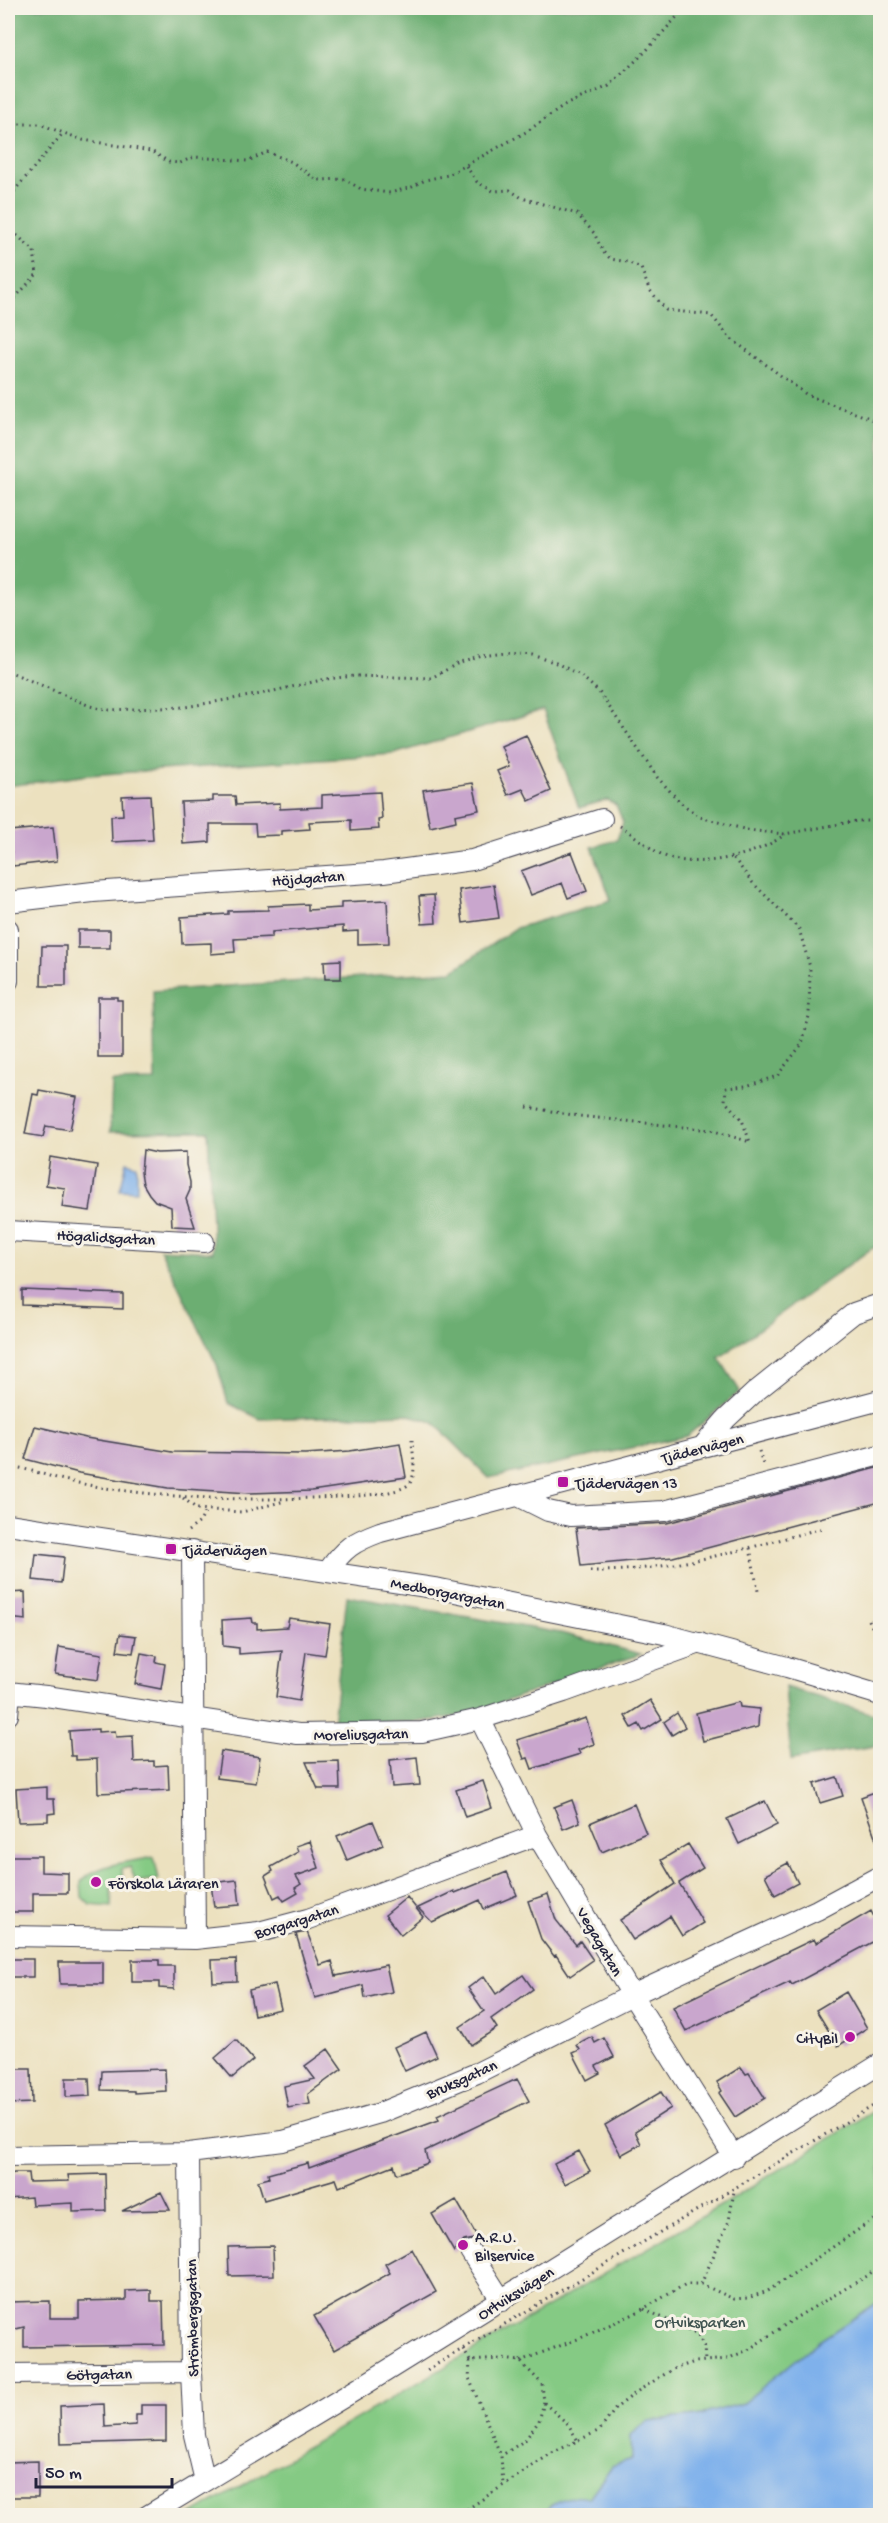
<svg xmlns="http://www.w3.org/2000/svg" width="888" height="2523" font-family="'Gochi Hand',sans-serif">
  <style>
    .green { fill: #85ca84; stroke: #547660; stroke-width: 1.5 }
    .forest { fill: #6cae72; stroke: #476856; stroke-width: 1.5 }
    .water { fill: #7fb1eb; stroke: #506a93; stroke-width: 1.5 }
    .building { fill: #c9a6cd }
    .lines { fill: none; stroke-linecap: round; stroke-linejoin: round }
    .minor-casing { stroke: #403f4f; stroke-width: 22 }
    .path { stroke: #403f4f; stroke-width: 3; stroke-dasharray: 1.5 4.5; stroke-linecap: butt }
    .minor { stroke: #fff; stroke-width: 20 }
    .poi-dot { fill: #b5179e; stroke: #f7f3e8; stroke-width: 2 }
    .labels { text-anchor: middle; stroke-width: 6; stroke-linejoin: round; paint-order: stroke }
    .street-label { font-size: 16px; fill: #22223b; stroke: #f7f3e8 }
    .poi-label { font-size: 16px; fill: #22223b; stroke: #f7f3e8; text-anchor: start }
    .park-label { font-size: 16px; fill: #405451; stroke: #f7f3e8 }
  </style>
  <rect width="100%" height="100%" fill="#f7f3e8"/>
  <filter id="ink" filterUnits="userSpaceOnUse"><feTurbulence type="fractalNoise" baseFrequency=".0167" numOctaves="2"/><feDisplacementMap in="SourceGraphic" scale="12" xChannelSelector="R" yChannelSelector="G"/><feConvolveMatrix kernelMatrix="1 2 1 2 8 2 1 2 1" color-interpolation-filters="sRGB"/></filter>
  <filter id="wash" filterUnits="userSpaceOnUse"><feTurbulence type="fractalNoise" baseFrequency=".008" numOctaves="4" result="noise"/><feDisplacementMap in="SourceGraphic" scale="24" xChannelSelector="R" yChannelSelector="G"/><feGaussianBlur stdDeviation="1.35" result="paint"/><feColorMatrix in="noise" values="0 0 0 0 0 0 0 0 0 0 0 0 0 0 0 0 0 1.4 0 .05"/><feComposite in="paint" operator="in"/></filter>
  <g filter="url(#wash)">
    <rect width="100%" height="100%" fill="#ece1bf"/>
    <path class="green" d="M154,1857L159,1879L136,1882L130,1867L122,1869L123,1883L111,1888L112,1907L90,1905L82,1897L81,1882C96,1863 132,1862 154,1857Z
      M880,2107V2301L819,2341L743,2403L697,2416L648,2421L631,2435L632,2459L612,2466L589,2498L551,2505L543,2516H190L725,2203Z"/>
    <path class="forest" d="M8,8H880V1246L871,1249L719,1358L740,1391L687,1436L489,1478L433,1422L406,1414L260,1419L228,1403L217,1365L160,1249L213,1252L208,1131L110,1132L112,1082L155,1081L153,991L452,971L516,928L611,900L592,847L617,840L623,822L616,805L607,800L579,808L543,710L394,754L89,775L8,786Z
      M347,1596L561,1633L641,1654L466,1715L418,1722L333,1723Z
      M785,1687L880,1716V1745L791,1760Z"/>
    <path class="water" d="M127,1162L137,1165V1191L120,1190Z
      M880,2301V2515H543C554,2499 570,2494 589,2498L612,2466L632,2459L631,2435L648,2421L697,2416L743,2403L819,2341Z"/>
    <g id="blocks">
      <path class="building" d="M526,735L551,791L529,801L523,789L508,795L497,771L509,766L501,746Z
        M473,783L479,810L455,815L456,821L430,827L423,790Z
        M380,792L382,819L378,820L379,829L351,831V820L309,822L310,829L281,831V835L256,836L255,824H210V842L183,844L181,802L213,801V796H235L236,805L280,803V809L322,807V795Z
        M150,795L153,840L112,842L111,816L123,815L122,796Z
        M53,827L57,861L13,866L9,831Z
        M572,852L587,891L568,898L562,883L531,895L521,871Z
        M494,885L499,918L463,923L459,890Z
        M434,895L436,923L422,924L419,896Z
        M387,900L389,943L358,944V931L343,932V926L272,932V937L234,939L235,952L211,954V943L182,944L181,917L228,914V911L268,910V906L308,904V910L341,908V902Z
        M78,930H110V948H78Z
        M42,946H66V986H41Z
        M341,960V979H325L324,961Z
        M98,997H117V1000H122V1057H98Z
        M39,1090L77,1097L70,1130L46,1126L43,1137L25,1134L33,1094L38,1095Z
        M143,1150L157,1153L186,1152V1165L190,1182V1190L186,1199L195,1227L172,1226L171,1207L155,1201L149,1194L143,1184L141,1172Z
        M50,1157L97,1165L90,1211L62,1207L65,1188L46,1185Z
        M22,1290L123,1294V1309L22,1305Z
        M35,1426L86,1438L172,1452L305,1454L350,1451L400,1443L406,1477L311,1491L250,1493L168,1488L79,1473L25,1459Z
        M880,1467V1502L673,1557L581,1566L576,1528L667,1523Z
        M36,1554L64,1557L61,1583L33,1580Z
        M25,1592L26,1620L8,1618V1593Z
        M252,1618L253,1623H257V1629L287,1627L289,1618L330,1624L325,1655L306,1652L299,1701L276,1697L282,1651L239,1654V1648L223,1646L222,1620Z
        M120,1634L136,1636L133,1653L117,1651Z
        M59,1647L102,1654L98,1680L55,1674Z
        M141,1653L157,1656L156,1662L165,1664L161,1689L135,1684Z
        M650,1700L662,1719L643,1731L639,1724L632,1728L625,1716Z
        M739,1702L740,1707L759,1709L758,1727L703,1741L696,1713Z
        M677,1713L685,1727L672,1735L664,1722Z
        M586,1718L594,1744L578,1750L580,1754L532,1769L528,1758L524,1759L517,1740Z
        M98,1729V1732L115,1731L116,1737L133,1736L134,1762L154,1761V1766L168,1765L169,1790L98,1793L97,1759L76,1760V1756H71L69,1731Z
        M221,1751L260,1757L256,1783L217,1778Z
        M417,1757L420,1785L392,1787L390,1760Z
        M339,1761L340,1789H318L306,1762Z
        M837,1777L843,1796L820,1803L814,1784Z
        M483,1781L492,1808L465,1817L456,1790Z
        M47,1787V1799H54L55,1813L48,1814V1821L18,1822L16,1789Z
        M880,1790V1845H878L861,1797Z
        M572,1800L580,1822L563,1829L554,1807Z
        M765,1801L777,1825L739,1844L727,1819Z
        M634,1804L646,1833L602,1852L590,1823Z
        M373,1821L383,1845L347,1860L337,1836Z
        M310,1841L319,1868L296,1876L301,1884L295,1888L298,1893L284,1901L280,1895L274,1898L265,1876L273,1871L271,1867L298,1852L296,1846Z
        M688,1844L703,1868L679,1883L703,1923L682,1936L670,1916L633,1940L620,1920L675,1884L661,1860Z
        M8,1856H41V1872L68,1873V1893H33V1912H8Z
        M788,1863L798,1883L775,1895L765,1875Z
        M507,1872L517,1895L484,1909L480,1900L432,1922L418,1908L454,1891L455,1893Z
        M237,1880L240,1905L214,1907L211,1883Z
        M548,1894L556,1920L576,1945L580,1941L593,1960L570,1976L556,1955L554,1956L541,1939L528,1901Z
        M407,1897L423,1917L401,1935L385,1915Z
        M871,1911L874,1917L880,1913V1938L792,1985L790,1982L686,2031L673,2007L814,1939L816,1943Z
        M307,1932L320,1965L332,1961L336,1976L386,1965L392,1992L365,1998L363,1985L315,1998L296,1934Z
        M8,1959H33V1977H8Z
        M236,1959L237,1981L213,1982L212,1960Z
        M132,1960H159V1966H174V1989L159,1988V1982H132Z
        M59,1962H103V1984H60Z
        M523,1975L533,1989L491,2019L497,2028L471,2045L460,2027L484,2011L468,1988L484,1976L496,1994Z
        M275,1984L281,2009L254,2015L249,1990Z
        M846,1992L867,2028L838,2046L816,2010Z
        M426,2032L437,2056L405,2071L394,2047Z
        M592,2037L595,2043L604,2038L614,2057L596,2066L600,2073L587,2080L573,2053L580,2050L577,2045Z
        M236,2040L253,2060L232,2078L215,2058Z
        M328,2049L342,2069L308,2094L310,2104L288,2108L284,2086L315,2079L305,2066Z
        M741,2067L746,2074L749,2073L765,2098L735,2117L719,2093L722,2091L717,2082Z
        M8,2069H31L32,2103L8,2104Z
        M165,2069L166,2091L134,2093V2091L101,2090L102,2071Z
        M66,2078H89L90,2096L66,2097Z
        M517,2079L529,2101L425,2151L428,2163L397,2174L394,2165L339,2187L336,2179L264,2200L258,2181L269,2178L268,2174L308,2163L309,2168L439,2120L437,2116Z
        M661,2092L671,2108L635,2131L641,2144L621,2155L605,2125Z
        M579,2151L590,2171L565,2184L554,2164Z
        M14,2173H28L29,2182L69,2181L68,2175L105,2174L106,2211L73,2212V2203L32,2205L31,2197L8,2199V2175Z
        M161,2192L170,2210L122,2211Z
        M456,2200L478,2238L464,2241L454,2252L432,2214Z
        M273,2246L274,2275L229,2276L228,2247Z
        M412,2249L436,2292L334,2350L314,2316L390,2273L385,2264Z
        M151,2290V2301H163L164,2345L24,2347V2327L8,2331V2302L50,2301V2318H79V2301L126,2300V2291Z
        M104,2404L105,2427L136,2425V2415H141V2405H166V2441L61,2444L60,2406Z
        M38,2461V2497H8V2462Z"/>
    </g>
  </g>
  <g filter="url(#ink)">
    <use href="#blocks" fill-opacity="0" stroke="#403f4f" stroke-width="1.5"/>
    <g class="lines">
      <defs>
        <path id="minor" d="M8,902L93,892L384,872L472,860L602,819
          M8,929V981
          M8,1231L204,1242
          M702,1447L726,1419L755,1392L854,1313L880,1304
          M516,1495L548,1511L571,1516L664,1511L880,1455
          M8,1524L440,1589L664,1634L787,1667L880,1695
          M192,1551L195,1939
          M328,1571C344,1548 353,1542 380,1532C546,1487 714,1445 880,1400
          M8,1692L46,1696L298,1734L422,1732L480,1719L564,1692L700,1643
          M8,1715L10,1692
          M480,1719L537,1835L632,1995L734,2157
          M8,1936L195,1939L259,1932L308,1919L537,1835
          M189,2153L191,2372L194,2435L205,2481
          M8,2156L189,2153L283,2141L380,2113L477,2073L632,1995L817,1910L880,1876
          M470,2251L502,2301
          M8,2374L191,2372
          M147,2516L359,2388L880,2064"/>
      </defs>
      <use href="#minor" class="minor-casing"/>
      <path class="path" d="M8,128L18,124H39L83,140L151,151L169,162L180,163L194,157L248,161L267,152L292,162L317,180L344,179L361,189L390,193L412,187L425,180L448,175L526,132L567,104L609,86L645,52L685,8
        M466,166L477,182L493,191L510,190L522,198L577,214L594,233L603,252L611,259L627,262L641,268L649,289L666,310L711,315L730,338L807,395L880,422
        M8,202L15,190L64,132
        M8,227L34,251L37,274L13,300L8,316
        M8,671L90,706L109,710L185,707L256,695L326,679L355,676L431,678L457,664L482,656L507,653L533,655L556,663L580,675L599,692L657,777L681,803L700,817L747,830L785,834L856,821H880
        M620,826C635,835 655,854 670,858C702,868 760,855 785,834
        M527,1107L579,1116L711,1130L750,1142L742,1120L725,1101L726,1088L746,1086L777,1076L802,1044L809,1016L810,967L799,929L752,882L732,856
        M759,1451L764,1468
        M8,1466C32,1469 54,1479 78,1483C165,1500 250,1501 338,1497C353,1496 398,1495 409,1484C418,1474 412,1452 412,1440
        M183,1498L197,1509L242,1512L285,1501
        M188,1531L200,1522L206,1510
        M750,1548L758,1591
        M590,1571C669,1572 746,1549 822,1528
        M869,1620L880,1645
        M701,2284L729,2221L734,2191
        M644,2309L697,2334L704,2346L705,2361
        M463,2349L470,2361L501,2359L520,2361L542,2384L544,2402L539,2421L525,2440L501,2456
        M470,2361L469,2378L501,2456L503,2485
        M520,2361L578,2339L636,2313L686,2284H701L734,2299L748,2298L768,2291L880,2215
        M427,2370L880,2102
        M544,2403L568,2424L578,2441
        M457,2516L552,2453L600,2430L616,2408L638,2391L673,2369L695,2362L727,2359L748,2350L797,2317L867,2276L880,2265"/>
      <use href="#minor" class="minor"/>
    </g>
  </g>
  <g class="poi-dot">
    <rect x="557" y="1476" width="12" height="12" rx="3"/>
    <rect x="165" y="1543" width="12" height="12" rx="3"/>
    <circle cx="96" cy="1882" r="6"/>
    <circle cx="850" cy="2037" r="6"/>
    <circle cx="463" cy="2245" r="6"/>
  </g>
  <g class="labels">
    <g class="street-label">
      <text transform="translate(308 877) rotate(-4)" y="6">Höjdgatan</text>
      <text transform="translate(106 1236) rotate(3)" y="6">Högalidsgatan</text>
      <text transform="translate(702 1447) rotate(-14)" y="6">Tjädervägen</text>
      <text transform="translate(448 1592) rotate(11)" y="6">Medborgargatan</text>
      <text transform="translate(361 1733) rotate(-1)" y="6">Moreliusgatan</text>
      <text transform="translate(296 1920) rotate(-17)" y="6">Borgargatan</text>
      <text transform="translate(601 1941) rotate(60)" y="6">Vegagatan</text>
      <text transform="translate(461 2078) rotate(-24)" y="6">Bruksgatan</text>
      <text transform="translate(515 2292) rotate(-32)" y="6">Ortviksvägen</text>
      <text transform="translate(191 2318) rotate(-91)" y="6">Strömbergsgatan</text>
      <text transform="translate(99 2373) rotate(-1)" y="6">Götgatan</text>
    </g>
    <g class="poi-label">
      <text x="575" y="1488">Tjädervägen 13</text>
      <text x="183" y="1555">Tjädervägen</text>
      <text x="108" y="1888">Förskola Läraren</text>
      <text x="838" y="2043" text-anchor="end">CityBil</text>
      <text x="475" y="2242">A.R.U.<tspan x="475" dy="18">Bilservice</tspan></text>
    </g>
    <g class="park-label">
      <text x="700" y="2327">Ortviksparken</text>
    </g>
  </g>
  <rect width="888" height="2523" fill="none" stroke="#f7f3e8" stroke-width="30"/>
  <path d="M36 2478v9h136v-9" fill="none" stroke="#22223b" stroke-width="3"/>
  <text x="45" y="2478" font-size="18" fill="#22223b" stroke="#f7f3e8" stroke-width="4.5" paint-order="stroke">50 m</text>
</svg>
